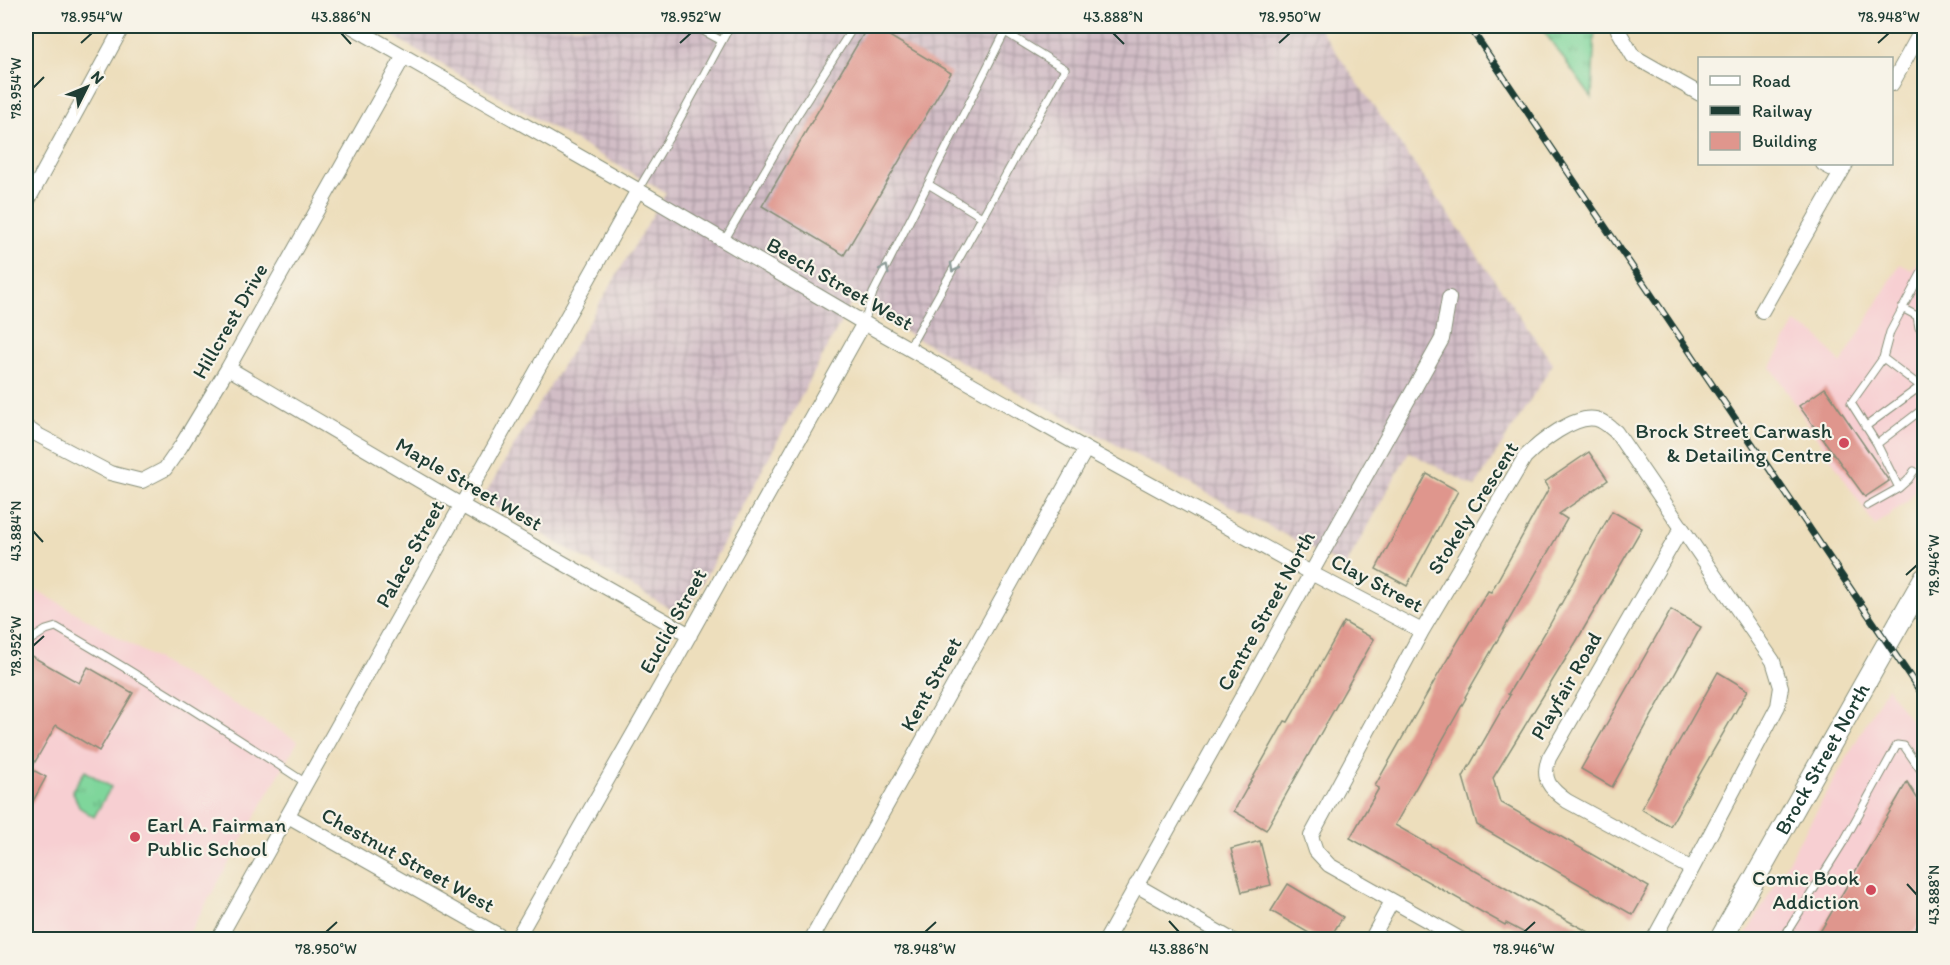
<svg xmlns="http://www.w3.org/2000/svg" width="1950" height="965" font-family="Itim,sans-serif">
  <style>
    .built { fill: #f7cfd2 }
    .industrial { fill: url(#industrial-grid) }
    .park { fill: url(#park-tufts); stroke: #4f8a68; stroke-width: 1.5 }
    .building { fill: #df968d }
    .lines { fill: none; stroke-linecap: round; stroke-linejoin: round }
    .lane-casing { stroke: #868e78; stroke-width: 9 }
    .street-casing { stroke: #868e78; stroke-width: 16 }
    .primary-casing { stroke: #868e78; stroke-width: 23 }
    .lane { stroke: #fff; stroke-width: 7 }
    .street { stroke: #fff; stroke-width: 14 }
    .primary { stroke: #fff; stroke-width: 21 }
    .rail-casing { stroke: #1f3d34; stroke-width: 7 }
    .rail { stroke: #f7f3e8; stroke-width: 4.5; stroke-dasharray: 14; stroke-linecap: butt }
    .oneway { stroke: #8f9e9a }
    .ticks { fill: none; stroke: #1f3d34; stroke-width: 2 }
    .poi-dot { fill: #d1495b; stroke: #f7f3e8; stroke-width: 2 }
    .labels { text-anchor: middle; stroke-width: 4.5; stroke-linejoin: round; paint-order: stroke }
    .street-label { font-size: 21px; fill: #1f3d34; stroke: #f7f3e8 }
    .poi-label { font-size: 21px; fill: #1f3d34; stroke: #f7f3e8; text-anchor: end }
    .neatline { fill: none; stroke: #1f3d34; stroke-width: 2 }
    .ticks-label { font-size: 15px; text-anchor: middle; fill: #1f3d34 }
  </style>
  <defs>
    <pattern id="industrial-grid" width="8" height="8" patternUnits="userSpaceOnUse" patternTransform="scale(1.5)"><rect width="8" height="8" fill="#d2bdc6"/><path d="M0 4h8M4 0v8" fill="none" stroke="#aa9ba2"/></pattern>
    <pattern id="park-tufts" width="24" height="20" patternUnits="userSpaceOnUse" patternTransform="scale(1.5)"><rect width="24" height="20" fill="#7fd69b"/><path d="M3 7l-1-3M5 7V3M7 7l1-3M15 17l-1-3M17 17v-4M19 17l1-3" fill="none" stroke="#67af7f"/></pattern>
  </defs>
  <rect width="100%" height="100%" fill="#f7f3e8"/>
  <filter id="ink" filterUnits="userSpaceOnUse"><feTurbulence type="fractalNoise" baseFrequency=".0167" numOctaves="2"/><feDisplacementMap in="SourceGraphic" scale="12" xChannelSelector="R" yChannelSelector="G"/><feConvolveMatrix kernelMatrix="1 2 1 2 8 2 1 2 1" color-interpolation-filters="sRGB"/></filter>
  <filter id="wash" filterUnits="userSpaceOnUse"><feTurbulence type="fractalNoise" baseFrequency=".008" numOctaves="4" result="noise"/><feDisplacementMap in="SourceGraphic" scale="24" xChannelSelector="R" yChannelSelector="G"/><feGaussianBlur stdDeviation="1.35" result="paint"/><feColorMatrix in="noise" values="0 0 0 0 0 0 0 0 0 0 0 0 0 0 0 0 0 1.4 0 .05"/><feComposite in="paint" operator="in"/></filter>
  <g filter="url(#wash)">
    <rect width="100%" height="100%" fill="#eddebc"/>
    <path class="built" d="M1924,252V479L1909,500L1875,526L1771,367L1795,323L1817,335L1841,364L1900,264L1912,270Z
      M26,584L298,741L186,939L38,940L26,933Z
      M1887,687L1924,740V939L1743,940Z"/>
    <path class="industrial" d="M375,26H1318L1553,364L1475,487L1409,452L1345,567L851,303L684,617L482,499L666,193Z"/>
    <path class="park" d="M1540,26H1595L1592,98Z
      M85,771L111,787L94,817L79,807L72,790Z"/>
    <g id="blocks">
      <path class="building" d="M868,26H873L951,73L844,255L762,206Z
        M1825,388L1889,481L1865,497L1799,406Z
        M1589,452L1608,480L1559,514L1567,519L1465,697L1466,698L1395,825L1528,901L1529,900L1602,939H1536L1506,923L1505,925L1350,838L1379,788L1375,786L1435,680L1488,591L1491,592L1549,488L1545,482Z
        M1427,474L1458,491L1407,586L1376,569Z
        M1612,511L1642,528L1576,642L1493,778L1500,802L1649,887L1633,915L1477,825L1463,777L1510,695L1508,694L1549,626Z
        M1671,610L1701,627L1612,787L1581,769Z
        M1344,622L1374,639L1266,830L1234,811L1285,721L1288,722Z
        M26,653L79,683L88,667L133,693L99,751L56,725L31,769L46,777L26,814Z
        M1718,672L1748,690L1670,826L1641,809Z
        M1907,782L1924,809V914L1910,939H1816Z
        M1260,841L1271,885L1242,892L1231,849Z
        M1288,884L1343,917L1329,939H1319L1271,911Z"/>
    </g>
  </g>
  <g filter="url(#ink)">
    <use href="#blocks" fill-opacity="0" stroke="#868e78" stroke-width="1.5"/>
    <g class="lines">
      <defs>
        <path id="lane" d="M694,26L722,41
          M928,184L982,217
          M638,190L676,126L730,26
          M724,241L796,117L854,26
          M1924,268L1890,332L1883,358L1924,389
          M1902,308L1917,316L1919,328L1924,331
          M1917,316L1924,312
          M864,323L873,293L1005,32L1065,69L909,348
          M1865,427L1921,386
          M1877,444L1851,403L1883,358
          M1899,488L1908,480L1914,471
          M1867,506L1899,488L1877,444L1924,408
          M26,637L32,639L46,630L56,627C141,676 224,729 306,783
          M1782,940L1844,841L1897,745L1904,746L1924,775
          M1922,940L1924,936"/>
        <path id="street" d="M351,26L638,190L864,323L1086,449L1311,573L1422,631
          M1619,26L1618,30L1633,56L1700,94
          M1892,84L1924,26
          M1823,164L1840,173
          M26,204L123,26
          M1762,311L1846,164
          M228,368L461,505L690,635
          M26,427L36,434L110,473L142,481L165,469L181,446L228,368L404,56
          M1681,529L1549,758C1541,779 1550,789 1567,801L1692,869
          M288,816L507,940
          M1136,885L1232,940
          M218,940L638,190
          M516,940L676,659L864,323
          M811,940L1086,449
          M1106,940L1442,339L1449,298
          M1371,940L1392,901
          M1462,940L1329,865L1316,851L1311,836L1422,631L1525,457C1539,443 1575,414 1596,419C1604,421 1610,427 1616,432L1773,661L1781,687L1778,706L1692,869L1653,940"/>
        <g id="primary">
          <path id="s1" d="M1720,940L1924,579"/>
        </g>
      </defs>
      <use href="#lane" class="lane-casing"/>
      <use href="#street" class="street-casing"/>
      <use href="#primary" class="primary-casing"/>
      <use href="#lane" class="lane"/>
      <use href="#street" class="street"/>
      <use href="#primary" class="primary"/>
      <defs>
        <path id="rail" d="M1469,26L1924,697"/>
      </defs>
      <use href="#rail" class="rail-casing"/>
      <use href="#rail" class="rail"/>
    </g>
    <defs><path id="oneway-chevron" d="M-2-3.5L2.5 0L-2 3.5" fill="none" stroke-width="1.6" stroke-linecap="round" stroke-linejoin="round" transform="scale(1.5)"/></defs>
    <g class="oneway">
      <use href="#oneway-chevron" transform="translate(954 268) rotate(119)"/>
      <use href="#oneway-chevron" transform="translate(885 269) rotate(-63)"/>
    </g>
  </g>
  <path class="ticks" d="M341,33L351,44M1113,33L1124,44M81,43L92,33M680,43L691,33M1279,43L1290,33M1878,43L1889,33M33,88L44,77M33,531L43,542M1906,575L1917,565M33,646L44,636M1907,884L1917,895M1169,921L1179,932M326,932L337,922M925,932L936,922M1524,932L1535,922"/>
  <g class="poi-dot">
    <circle cx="1844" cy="443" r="6"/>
    <circle cx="135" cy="837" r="6"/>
    <circle cx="1871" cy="890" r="6"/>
  </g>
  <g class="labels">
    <g class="street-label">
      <text transform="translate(840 284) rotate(30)" y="7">Beech Street West</text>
      <text transform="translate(230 321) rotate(-60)" y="7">Hillcrest Drive</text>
      <text transform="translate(469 484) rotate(30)" y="7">Maple Street West</text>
      <text transform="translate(1473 508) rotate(-58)" y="7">Stokely Crescent</text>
      <text transform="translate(410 554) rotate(-61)" y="7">Palace Street</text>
      <text transform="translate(1377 583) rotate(28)" y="7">Clay Street</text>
      <text transform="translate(1266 611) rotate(-61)" y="7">Centre Street North</text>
      <text transform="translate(673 621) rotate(-61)" y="7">Euclid Street</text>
      <text transform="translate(931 684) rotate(-61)" y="7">Kent Street</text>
      <text transform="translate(1566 686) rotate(-60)" y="7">Playfair Road</text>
      <text dy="7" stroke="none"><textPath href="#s1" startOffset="208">Brock Street North</textPath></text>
      <text transform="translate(408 860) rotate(29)" y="7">Chestnut Street West</text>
    </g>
    <g class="poi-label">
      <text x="1832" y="438">Brock Street Carwash<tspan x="1832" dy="24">&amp; Detailing Centre</tspan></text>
      <text x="147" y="832" text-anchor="start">Earl A. Fairman<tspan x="147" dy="24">Public School</tspan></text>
      <text x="1859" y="885">Comic Book<tspan x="1859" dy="24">Addiction</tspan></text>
    </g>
  </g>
  <rect width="1950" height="965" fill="none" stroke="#f7f3e8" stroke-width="66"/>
  <rect x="1698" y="57" width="195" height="108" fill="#f7f3e8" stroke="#a1aaa0" stroke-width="1.5"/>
  <rect x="1710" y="76" width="30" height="9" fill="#ffffff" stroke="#a1aaa0" stroke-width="1.5"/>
  <text x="1752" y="87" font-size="18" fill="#1f3d34">Road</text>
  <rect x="1710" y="106" width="30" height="9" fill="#1f3d34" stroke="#a1aaa0" stroke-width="1.5"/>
  <text x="1752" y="117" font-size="18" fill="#1f3d34">Railway</text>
  <rect x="1710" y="132" width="30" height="18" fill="#df968d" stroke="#a1aaa0" stroke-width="1.5"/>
  <text x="1752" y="147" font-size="18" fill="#1f3d34">Building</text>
  <g transform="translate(87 87) rotate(47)" stroke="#f7f3e8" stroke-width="4.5" paint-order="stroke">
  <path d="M0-4.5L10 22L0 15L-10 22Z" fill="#1f3d34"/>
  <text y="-9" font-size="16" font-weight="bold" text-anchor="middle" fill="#1f3d34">N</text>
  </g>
  <rect x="33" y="33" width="1884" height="899" class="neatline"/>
  <g class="ticks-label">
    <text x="92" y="22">78.954°W</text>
    <text x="341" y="22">43.886°N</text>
    <text x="691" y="22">78.952°W</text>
    <text x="1113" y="22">43.888°N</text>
    <text x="1290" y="22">78.950°W</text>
    <text x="1889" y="22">78.948°W</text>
    <text transform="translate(16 88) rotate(-90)" y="5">78.954°W</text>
    <text transform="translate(16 531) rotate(-90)" y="5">43.884°N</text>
    <text transform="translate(1934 565) rotate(-90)" y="5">78.946°W</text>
    <text transform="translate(16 646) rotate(-90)" y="5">78.952°W</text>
    <text transform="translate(1934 895) rotate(-90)" y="5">43.888°N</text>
    <text x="326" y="954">78.950°W</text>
    <text x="925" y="954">78.948°W</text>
    <text x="1179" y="954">43.886°N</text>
    <text x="1524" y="954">78.946°W</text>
  </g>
</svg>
